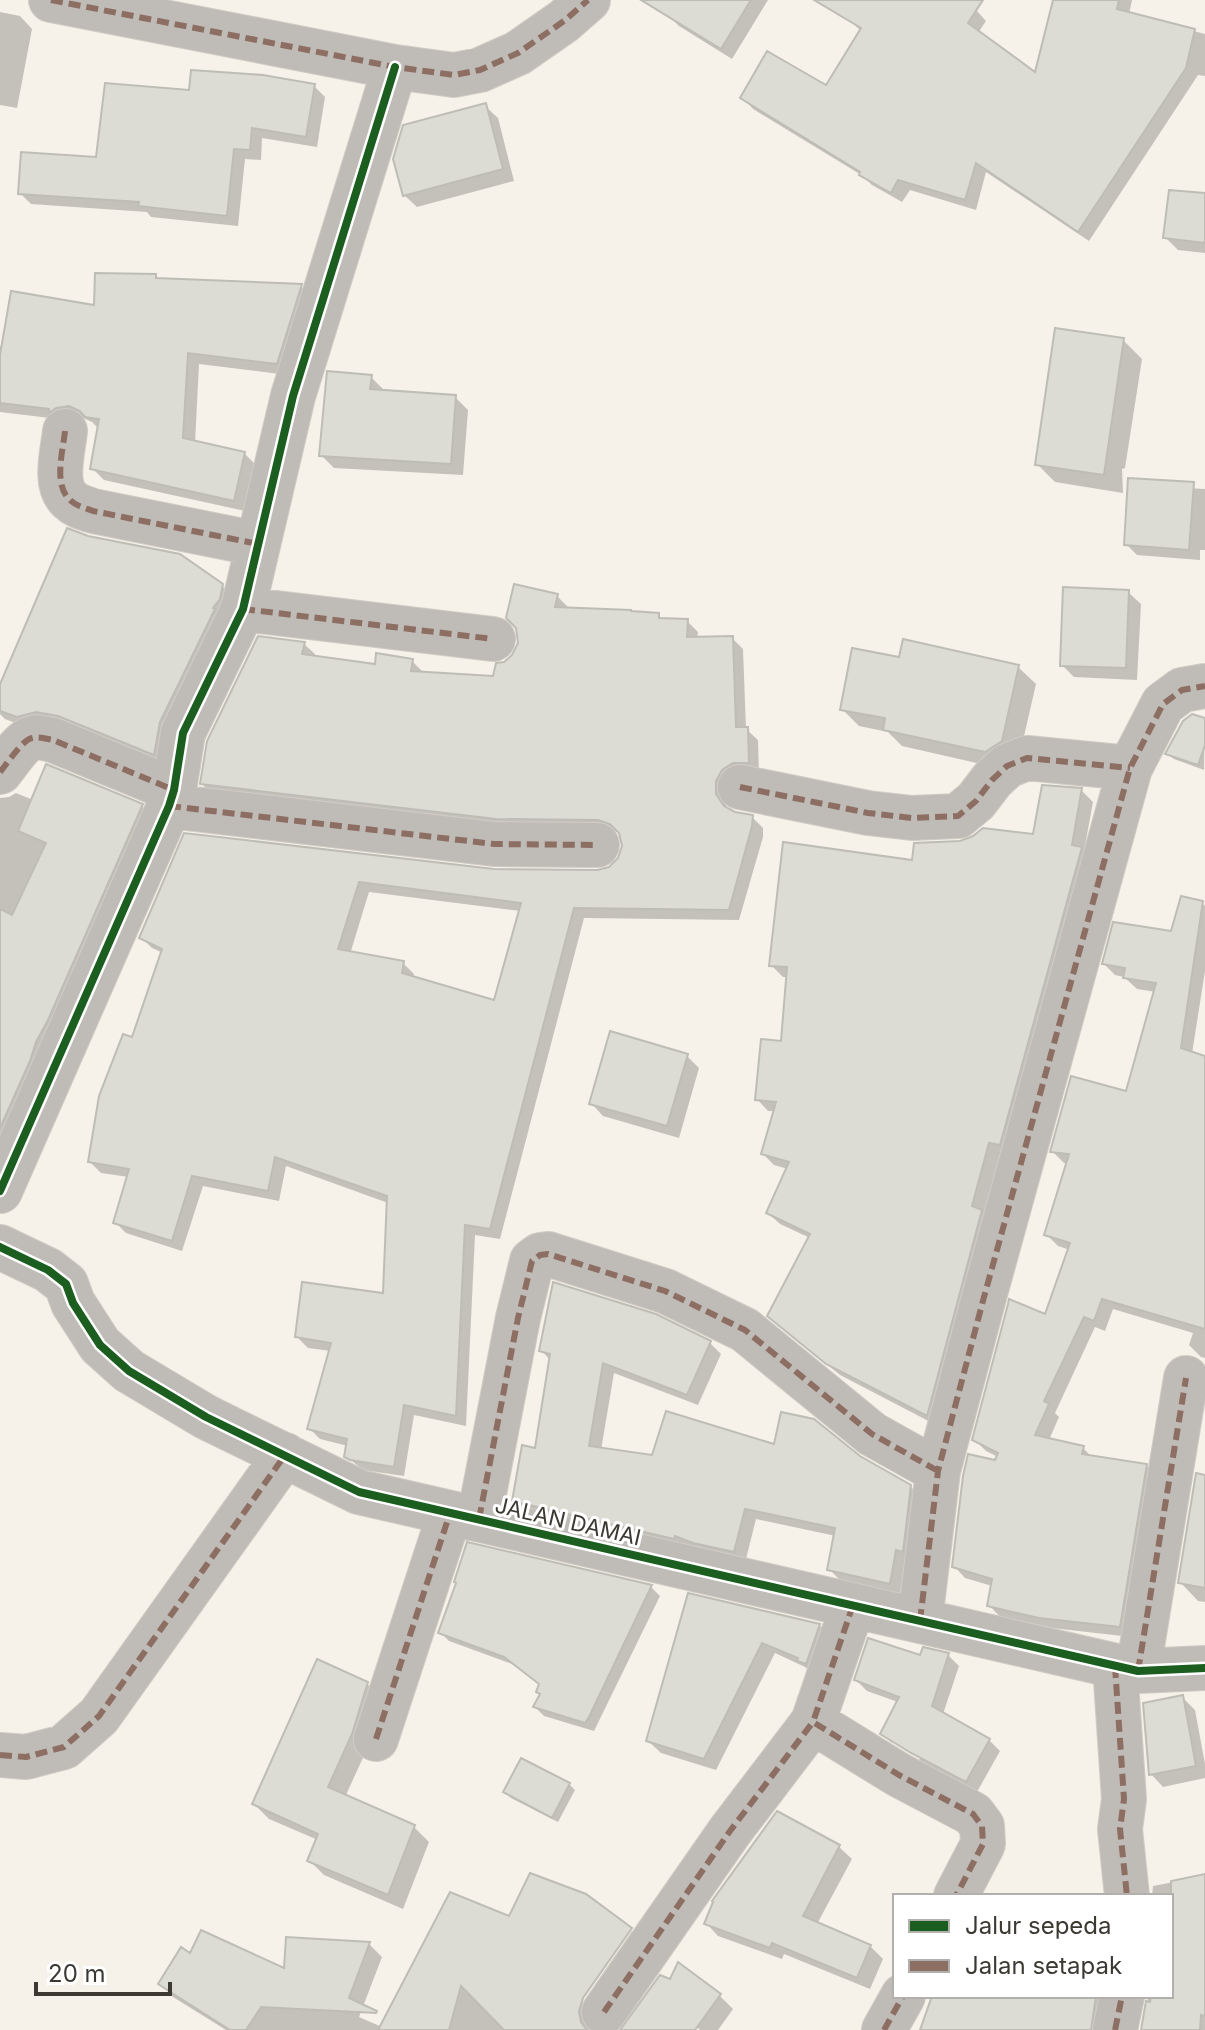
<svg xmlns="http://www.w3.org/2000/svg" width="1205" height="2030" font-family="Inter,sans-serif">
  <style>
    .shadow { fill: #0003; fill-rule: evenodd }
    .building { fill: #dddcd4; stroke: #bebdb5; stroke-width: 2; fill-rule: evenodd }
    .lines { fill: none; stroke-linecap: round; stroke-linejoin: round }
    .minor-casing { stroke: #d0ccc5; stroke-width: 46 }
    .minor { stroke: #bfbbb6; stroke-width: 44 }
    .quiet { stroke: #8d6e63; stroke-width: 6; stroke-dasharray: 12 6; stroke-linecap: butt }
    .cycleway-casing { stroke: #fff; stroke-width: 13 }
    .cycleway { stroke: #1b5e20; stroke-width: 8 }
    .labels { text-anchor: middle; stroke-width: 6; stroke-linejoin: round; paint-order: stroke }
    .street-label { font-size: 22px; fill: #3c3933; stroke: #fff }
  </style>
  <rect width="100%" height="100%" fill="#f6f2e9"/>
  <path class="shadow" d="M677,0H768L732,59L679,26L668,15Z
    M835,0H960L976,10L986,21L978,33L1036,75L1055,0H1132L1129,14L1205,34V76L1198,75L1089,241L986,172L976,210L910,190L902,202L872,185L863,176L753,109L743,98L827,88L861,31L846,17Z
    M0,12L20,16L32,29L17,108L0,105Z
    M314,86L325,97L317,147L262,138L261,160L245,159L238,226L151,217L147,212L31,204L20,193L98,159L191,92Z
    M485,106L498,118L514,181L417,207L404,195Z
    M1205,195V253L1178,250L1165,237Z
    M155,276L159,280L301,286L312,298L288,375L199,364L195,443L244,453L256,465L245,511L104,480L92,468L99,429L92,422L81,417L58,419L0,412V346L3,347L96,308Z
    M1123,340L1142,359L1125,468L1122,469L1123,493L1055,482L1037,464Z
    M371,377L383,389V392L455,397L468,410L463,475L334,468L321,455Z
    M1129,485L1205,489V550H1200V560L1137,555L1126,544Z
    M222,586L235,599L166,766L31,729L5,719L0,714V689Z
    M1128,592L1141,604L1137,680L1074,677L1062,665Z
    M557,596L568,607V610L658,615L663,620L687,621L698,632L697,639L732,638L743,649L746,729L758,740L759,773L726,793V807L729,811L752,817L763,828V837L739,920L584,918L500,1239L475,1235L466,1426L414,1415L404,1476L363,1470L346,1456L348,1446L320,1439L309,1428L331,1351L308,1348L297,1337L385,1296L388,1203L286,1166L279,1201L203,1186L182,1251L126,1233L115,1222L129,1177L101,1173L90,1162L163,953L152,948L141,937L186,835L493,871L597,872L611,868L621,858L624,844L621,833L610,830L508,829L213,795L202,784L304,644L315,654L314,658L376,666L412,661L423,672L495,679L504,663L514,656ZM369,892L521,911L495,1002L413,978L414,974L403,963L350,954Z
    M1018,667L1036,684L1019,758L1003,769L902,746L888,732L859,726L842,709Z
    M1205,720L1204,770L1174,759L1168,754Z
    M1081,790L1093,802L1084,851L1093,860L1011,1155L1000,1154L984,1214L993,1223L938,1426L840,1375L781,1327L810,1238L780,1224L768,1213L788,1169L774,1165L763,1154L775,1111H768L757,1099L782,1044L788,977H783L771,965L914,862L1035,836Z
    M16,793L33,800L141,806L152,816L0,1163V798L9,797Z
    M1202,903L1205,906V971L1191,1060L1205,1171V1358L1201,1357L1189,1345L1193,1333L1113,1309L1105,1331L1095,1327L1055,1413L1059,1417L1049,1440L1083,1448L1093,1458L1146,1465L1157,1477L1131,1637L1052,1628L1000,1617L989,1605L992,1586L965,1578L954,1566L998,1457L986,1451L974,1439L1046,1317L1070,1250L1058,1246L1047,1235L1069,1163H1064L1052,1151L1127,1093L1156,992L1137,989L1124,977L1115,975L1104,964L1172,933Z
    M687,1056L699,1068L679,1138L603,1116L591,1103Z
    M710,1343L721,1354L698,1405L614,1373L601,1450L653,1457L776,1447L858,1457L910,1486L922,1498L900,1594L840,1580L829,1569L836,1536L756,1519L745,1563L525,1512L514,1501L536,1450L551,1361L541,1350Z
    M1205,1477V1602L1198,1601L1180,1582Z
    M458,1584L651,1587L660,1596L594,1731L544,1716L535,1707L541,1695V1686L515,1665L449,1641L440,1632Z
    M690,1596L819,1625L831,1637L812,1673L805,1667L775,1653L716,1770L661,1753L648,1741Z
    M948,1655L959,1666L943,1714L989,1740L1000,1751L977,1792L925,1764L894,1745L919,1760L921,1757L892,1739V1743L883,1734L898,1702L867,1691L856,1680L921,1657Z
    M367,1684L383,1699L367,1749L345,1797L414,1827L429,1842L403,1909L324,1875L309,1860L318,1840L269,1819L254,1804Z
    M1182,1697L1195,1710L1205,1764V1778L1163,1787L1151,1774Z
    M569,1784L575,1790L558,1822L511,1798L505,1792Z
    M777,1814L839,1847L852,1859L817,1924L870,1946L883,1959L870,1989L784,1954L782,1959L718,1936L706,1923Z
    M1205,1876V2030H1143L1148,1996H1171V1896H1152L1153,1886Z
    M451,1895L579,2008L632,1931L644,1943L593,2030H226L173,1997L160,1983L191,1956L286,1971L369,1944L382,1957L359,2017L382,2027Z
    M720,1996L733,2009L718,2030H700L696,2026L693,2030H623Z
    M990,1996H1115L1105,2030H977Z"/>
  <path class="building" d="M641,0H751L721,49Z
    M814,0H983L968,23L1035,72L1053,0H1119L1117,9L1195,29L1186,68L1078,232L976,163L965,200L898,180L891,193L859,175L860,172L740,98L767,51L826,85L861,28Z
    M191,70L263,75L315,84L306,137L252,128L250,150L234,149L227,216L138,206L139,202L18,194L21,152L96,157L105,83L189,90Z
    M486,103L503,169L403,196L393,159L403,125Z
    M1169,190L1205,193V243L1163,238Z
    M95,273L156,274V278L302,284L277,364L188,353L183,438L245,452L234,501L90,469L99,419L85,417L80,411L69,406L56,408L49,413V409L0,403V355L11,291L94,305Z
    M1055,328L1124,338L1104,475L1035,465Z
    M327,371L372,375L370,389L456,395L451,464L319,456Z
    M1128,478L1194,482L1189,550L1124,545Z
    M67,528L88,536L180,554L223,584L220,599L213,608L215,609L160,722L154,755L58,716L36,712L17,717L0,711V684Z
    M514,584L558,594L555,607L631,610V611L659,613V618L688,619L687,637L733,636L736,727H748L749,763H733L722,770L716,781V794L724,806L735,812L753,815L752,826L729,910L574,908L490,1229L465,1225L456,1416L404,1405L394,1467L350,1460L344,1457L347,1439L307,1429L331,1343L295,1337L302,1282L383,1293L387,1196L275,1157L268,1191L192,1176L172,1241L113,1223L129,1169L88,1162L99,1096L123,1034L132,1037L162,949L139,938L184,833L494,869L597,870L609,867L618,858L622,846L619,833L610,824L598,820L496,819L200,784L207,741L258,636L305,642L302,654L375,664L376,653L413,659L411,671L493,676L496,663L504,662L512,655L518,643L516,628L506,618ZM359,882L521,903L494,1000L402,973L404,961L338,949Z
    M1063,587L1129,590L1126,668L1060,666Z
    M903,639L1019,665L1002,741L985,752L883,730L885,718L840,710L852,648L899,657Z
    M1192,714L1205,718V745L1198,765L1165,754L1183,721Z
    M46,764L143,804L48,1020L36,1042L30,1061L0,1128V909L12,915L46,843L18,831Z
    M1042,785L1082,788L1072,845L1082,847L1000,1145L989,1143L972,1206L982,1210L927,1416L826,1364L767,1316L810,1234L766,1213L789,1162L761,1154L776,1102L755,1100L761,1039L781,1041L787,967L769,966L783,842L912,860L914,843L960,841L973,836L983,828L1033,834Z
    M1181,896L1203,901L1181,1048L1205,1056V1329L1102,1299L1094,1321L1084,1317L1044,1401L1049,1404L1035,1435L1084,1446L1082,1454L1147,1464L1120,1627L1039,1618L987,1606L992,1579L952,1567L963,1476L968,1454L995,1460L998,1453L972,1440L1008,1304L1009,1299L1045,1314L1070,1243L1044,1235L1069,1154L1050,1152L1071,1076L1126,1091L1156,983L1123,978L1125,968L1102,964L1113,922L1171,931Z
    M610,1031L688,1054L667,1126L589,1104Z
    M553,1282L656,1314L711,1341L687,1395L603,1363L589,1446L652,1455L666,1411L774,1444L781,1412L814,1419L860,1456L911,1485L903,1552L896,1550L890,1584L827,1570L835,1528L745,1509L734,1552L693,1543L675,1536L674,1539L512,1501L522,1445L535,1448L550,1354L539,1351Z
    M1196,1473L1205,1475V1588L1178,1583Z
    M467,1542L652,1585L589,1717L585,1723L533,1707L540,1694L536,1692L539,1684L504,1657L438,1633L456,1583L454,1582Z
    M688,1593L820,1624L806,1664L797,1661L798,1658L762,1643L704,1759L646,1741Z
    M868,1638L920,1655L923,1647L949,1653L932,1706L990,1739L966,1782L911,1753L880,1734L899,1697L854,1680Z
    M317,1659L368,1682L352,1734L328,1787L415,1825L388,1895L307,1861L318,1834L252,1804Z
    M1183,1695L1196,1766L1149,1775L1143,1703Z
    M521,1758L570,1783L552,1818L503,1792Z
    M777,1811L840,1845L803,1916L871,1945L857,1978L772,1943L770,1948L704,1924L713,1902L712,1901Z
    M530,1873L586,1894L632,1928L583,1998L579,2011L581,2022L587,2030H504L461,1986L449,2030H378L450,1892L509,1916Z
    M1205,1874V2016L1201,2015L1200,2030H1141L1146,2001L1150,2002L1151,1996H1171V1881Z
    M201,1930L284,1968L286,1937L370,1942L349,1998L377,2011L376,2013L261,2007L246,2030H230L158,1984L181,1947L190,1953Z
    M678,1962L721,1994L695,2030H620L660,1975L670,1979Z
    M932,1996H1096L1091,2030H920Z"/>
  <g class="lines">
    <defs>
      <path id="minor" d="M51,0L395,67L454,75L480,70L518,53L564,21L588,0
        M65,431C63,451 53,485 70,500C76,506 85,508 93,511L258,544
        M243,609L493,639
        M0,772C7,764 22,740 32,738C38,736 47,739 53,740L174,790
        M740,787L868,813L912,818L958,816L976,801L992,780L1007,766L1027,758L1130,768
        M169,806L494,844L597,845
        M0,1191L169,806L174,790L183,733L243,609L293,396L395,67
        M0,1247L48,1270L66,1284L73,1303L100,1345L129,1371L206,1417L359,1492L1138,1671L1205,1668
        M479,1519L518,1318L532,1261L540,1255L548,1254L665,1291L745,1330L872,1434L938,1471
        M853,1605L813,1722L899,1775L973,1814L982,1826L983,1844L956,1896
        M920,1621L938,1471L984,1297L1130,768L1163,704L1182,690L1205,686
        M1115,1666L1124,1799L1120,1829L1127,1896
        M1138,1671L1186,1378
        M376,1739L450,1513
        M0,1755L26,1757L64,1747L99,1716L285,1455
        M604,2012L730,1831L813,1722
        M884,2030L903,1996
        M1115,2030L1122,1996"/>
    </defs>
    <use href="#minor" class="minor-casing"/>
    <use href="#minor" class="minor"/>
    <path class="quiet" d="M51,0L395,67L454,75L480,70L518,53L564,21L588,0
      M65,431C63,451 53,485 70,500C76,506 85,508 93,511L258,544
      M243,609L493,639
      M0,772C7,764 22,740 32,738C38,736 47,739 53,740L174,790
      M740,787L868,813L912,818L958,816L976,801L992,780L1007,766L1027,758L1130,768
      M169,806L494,844L597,845
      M479,1519L518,1318L532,1261L540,1255L548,1254L665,1291L745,1330L872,1434L938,1471
      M853,1605L813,1722L899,1775L973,1814L982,1826L983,1844L956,1896
      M920,1621L938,1471L984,1297L1130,768L1163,704L1182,690L1205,686
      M1115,1666L1124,1799L1120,1829L1127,1896
      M1138,1671L1186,1378
      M376,1739L450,1513
      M0,1755L26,1757L64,1747L99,1716L285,1455
      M604,2012L730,1831L813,1722
      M884,2030L903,1996
      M1115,2030L1122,1996"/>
    <defs>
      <path id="cycleway" d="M0,1191L169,806L174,790L183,733L243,609L293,396L395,67
        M0,1247L48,1270L66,1284L73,1303L100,1345L129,1371L206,1417L359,1492L1138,1671L1205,1668"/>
    </defs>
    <use href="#cycleway" class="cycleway-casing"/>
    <use href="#cycleway" class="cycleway"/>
  </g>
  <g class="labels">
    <g class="street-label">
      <text transform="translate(568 1521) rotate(13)" y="8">JALAN DAMAI</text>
    </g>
  </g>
  <rect x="893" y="1894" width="280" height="104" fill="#ffffff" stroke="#b1b0ad" stroke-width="2"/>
  <rect x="909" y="1920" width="40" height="12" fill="#1b5e20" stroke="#b1b0ad" stroke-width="2"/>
  <text x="965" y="1934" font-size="24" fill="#3c3933">Jalur sepeda</text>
  <rect x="909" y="1960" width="40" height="12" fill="#8d6e63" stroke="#b1b0ad" stroke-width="2"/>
  <text x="965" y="1974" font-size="24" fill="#3c3933">Jalan setapak</text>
  <path d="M36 1982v12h134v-12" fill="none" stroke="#3c3933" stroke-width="4"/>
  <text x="48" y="1982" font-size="24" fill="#3c3933" stroke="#ffffff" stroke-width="6" paint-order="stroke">20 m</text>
</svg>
